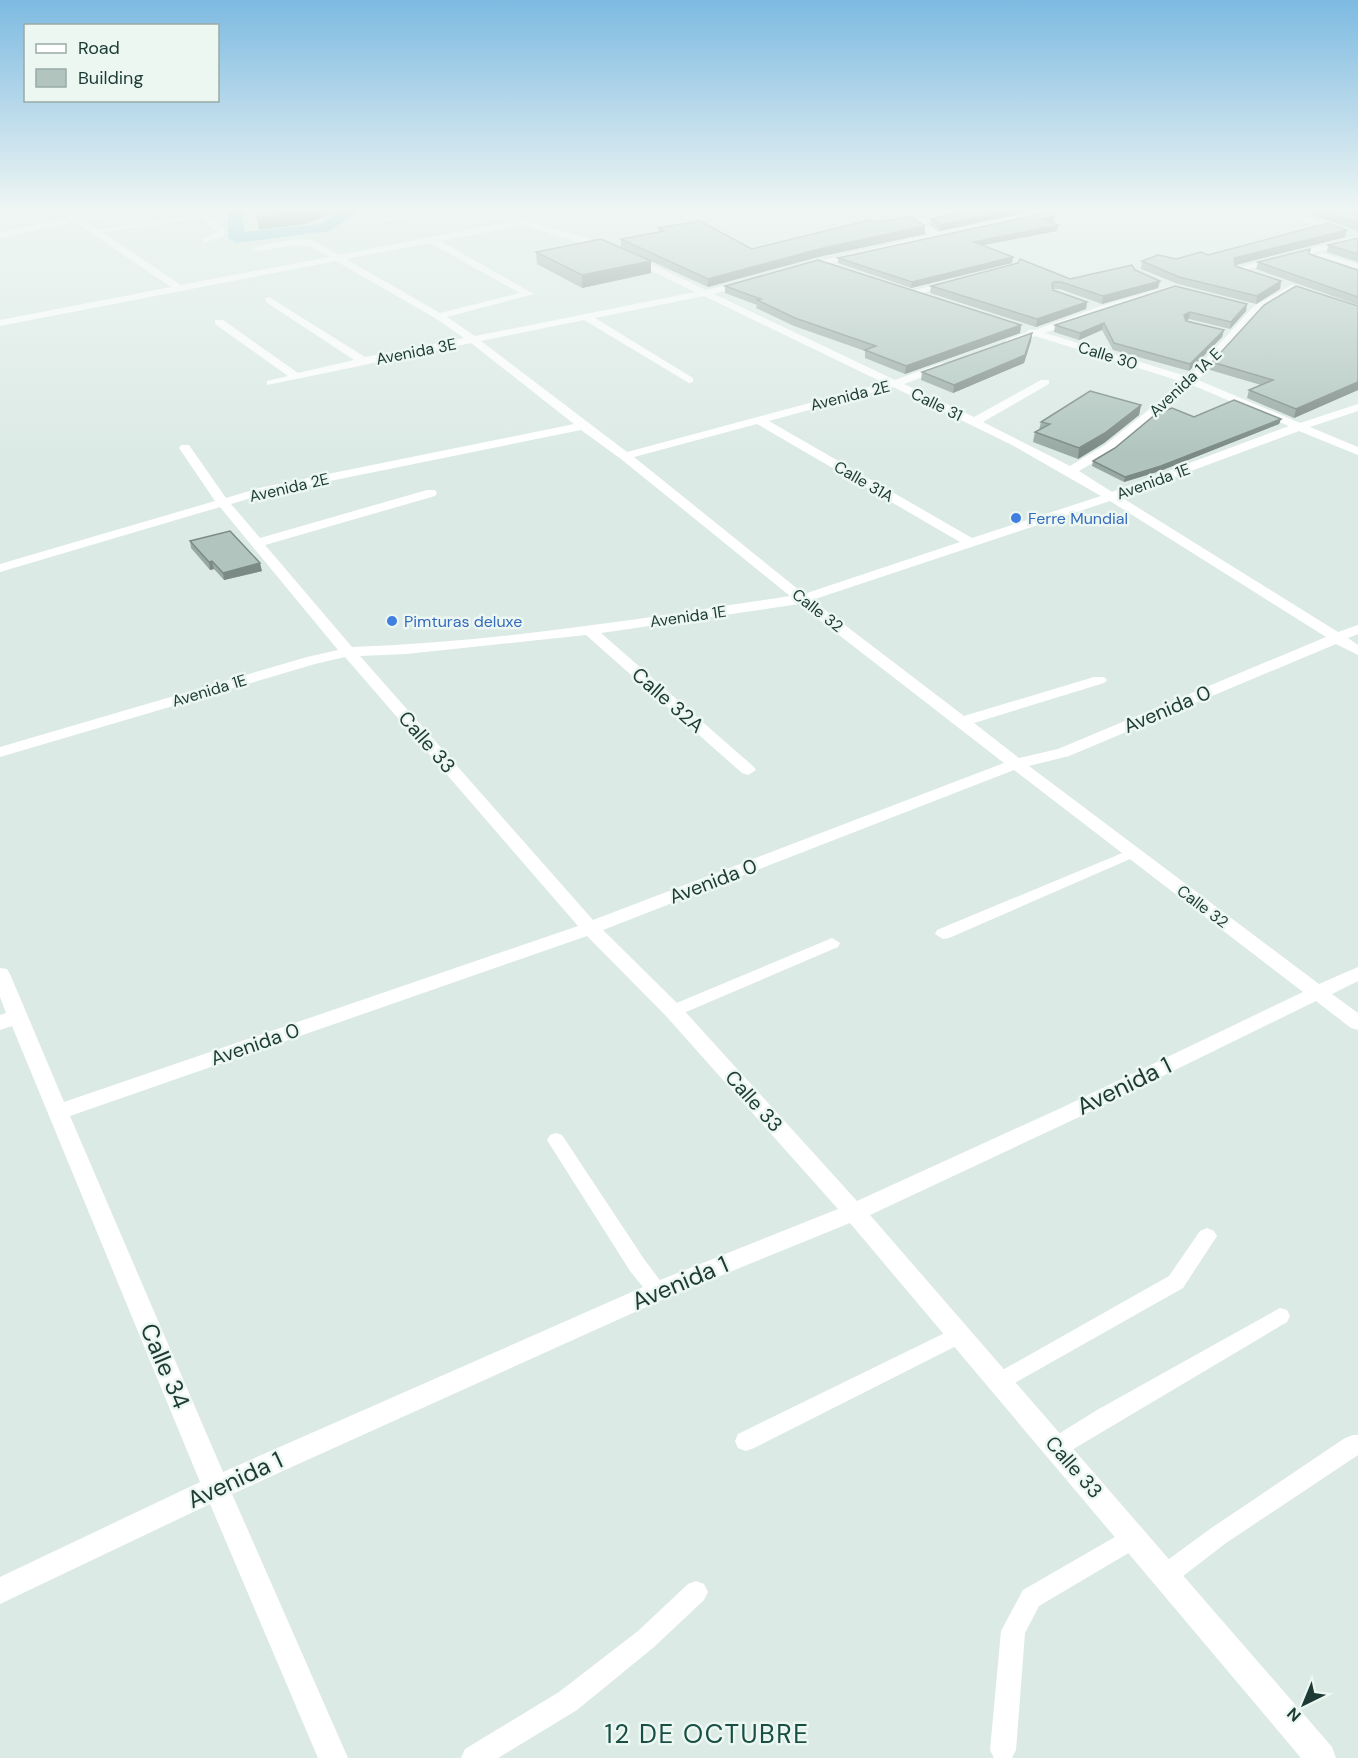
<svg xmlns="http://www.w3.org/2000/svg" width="1358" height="1758" viewBox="0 0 1358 1758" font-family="'DM Sans',sans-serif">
  <rect width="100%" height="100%" fill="#dceae5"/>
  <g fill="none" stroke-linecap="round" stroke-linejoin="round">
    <path fill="#7ec2d6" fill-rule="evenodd" d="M 228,207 L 242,207 L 244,232 L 320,224 L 348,207 L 366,207 L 329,231 L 236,243 L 228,238 Z"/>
    <g fill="#fff" fill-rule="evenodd">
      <path d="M 434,207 L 457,207 L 526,222 L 522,224 L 454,211 L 437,211 L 372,224 L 368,222 Z"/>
      <path d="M 592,207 L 599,207 L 601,212 L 594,214 Z"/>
      <path d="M 202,214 L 225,229 L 224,236 L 203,243 L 203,239 L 218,232 L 201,218 L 94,233 L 90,231 Z"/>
      <path d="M 1132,849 L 1137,850 L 1139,853 L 1137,856 L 949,938 L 943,939 L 935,934 L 937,930 Z"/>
      <path d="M 832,938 L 840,943 L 838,947 L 679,1015 L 667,1015 L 665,1011 L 667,1007 Z"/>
      <path d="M 556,1133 L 562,1135 L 644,1259 L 668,1291 L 665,1297 L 658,1299 L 651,1297 L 630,1271 L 547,1140 L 550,1135 Z"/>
      <path d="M 1207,1228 L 1214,1231 L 1217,1236 L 1183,1288 L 1006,1388 L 999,1391 L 992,1388 L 989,1382 L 992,1376 L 1169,1276 L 1200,1231 Z"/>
      <path d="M 1280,1308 L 1287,1310 L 1290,1316 L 1287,1322 L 1065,1454 L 1057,1457 L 1049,1454 L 1046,1447 L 1049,1440 L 1097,1410 Z"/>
      <path d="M 959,1326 L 966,1329 L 969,1335 L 966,1341 L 754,1448 L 746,1451 L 738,1448 L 735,1441 L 738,1434 Z"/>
      <path d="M 1353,1435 L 1358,1435 L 1358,1455 L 1226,1543 L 1174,1583 L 1166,1586 L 1158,1583 L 1154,1575 L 1158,1567 L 1210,1529 L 1345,1438 Z"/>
      <path d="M 1134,1526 L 1142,1529 L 1145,1537 L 1142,1545 L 1039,1606 L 1025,1633 L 1016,1750 L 1012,1758 L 994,1758 L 990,1750 L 1001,1631 L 1023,1590 Z"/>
      <path d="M 696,1581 L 704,1584 L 708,1592 L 704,1600 L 654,1647 L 577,1710 L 498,1758 L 461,1758 L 465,1749 L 559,1692 L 638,1631 L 688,1584 Z"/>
    </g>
    <g fill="#fff" fill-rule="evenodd">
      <path d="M 55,207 L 65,207 L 78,216 L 130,207 L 152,207 L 84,220 L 181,285 L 329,257 L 310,246 L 297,245 L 256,251 L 254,249 L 259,246 L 297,239 L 312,240 L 339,255 L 513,221 L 487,207 L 499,207 L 525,220 L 618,248 L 706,290 L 751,279 L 751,283 L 714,294 L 895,380 L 941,363 L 949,363 L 949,367 L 904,384 L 974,417 L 1041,380 L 1049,380 L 1049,384 L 983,422 L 1070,466 L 1105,445 L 1183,382 L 1035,336 L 1010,345 L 1005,342 L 1006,340 L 1027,332 L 1028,330 L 1035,330 L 1098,307 L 1174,285 L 1179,288 L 1177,290 L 1106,311 L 1045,333 L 1189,377 L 1253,307 L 1291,285 L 1297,285 L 1297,289 L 1261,311 L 1198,380 L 1300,423 L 1358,404 L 1358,411 L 1310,427 L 1358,447 L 1358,455 L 1299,431 L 1121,497 L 1338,632 L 1358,625 L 1358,634 L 1348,638 L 1358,645 L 1358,655 L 1336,644 L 1069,756 L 1029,766 L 1319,984 L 1358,967 L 1358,981 L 1332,994 L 1358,1013 L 1358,1030 L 1351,1028 L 1316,1001 L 1077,1118 L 870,1215 L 1332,1747 L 1336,1758 L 1301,1758 L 850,1223 L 666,1298 L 232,1494 L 348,1758 L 318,1758 L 210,1504 L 0,1604 L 0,1577 L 200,1482 L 12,1026 L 0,1030 L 0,1015 L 6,1013 L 0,997 L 0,968 L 7,969 L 10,974 L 64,1102 L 578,926 L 345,657 L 315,664 L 0,757 L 0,747 L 307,657 L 338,650 L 220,507 L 0,572 L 0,564 L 215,501 L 179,448 L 181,445 L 189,445 L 226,498 L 259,488 L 574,424 L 471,343 L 267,385 L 267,381 L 288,376 L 215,324 L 215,320 L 223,320 L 298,373 L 354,360 L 266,302 L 266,298 L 269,297 L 365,357 L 464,338 L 435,318 L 336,261 L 0,326 L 0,320 L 171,287 L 75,222 L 0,238 L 0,232 L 69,218 ZM 522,225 L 612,252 L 695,292 L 475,336 L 447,317 L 534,294 L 440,241 ZM 430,243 L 520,293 L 440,313 L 346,259 ZM 704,296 L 884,383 L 627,452 L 481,341 L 584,320 L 689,383 L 693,382 L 693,378 L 595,318 ZM 1192,385 L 1289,426 L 1112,492 L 1079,471 L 1113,451 ZM 893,387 L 1012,445 L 1101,496 L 972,538 L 769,421 ZM 757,424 L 960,542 L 804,594 L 634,457 ZM 581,430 L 621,459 L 790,596 C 645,618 499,642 352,647 L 265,545 L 435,496 L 437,493 L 435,490 L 427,490 L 260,538 L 231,504 L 261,495 ZM 1110,501 L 1326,637 L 1058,749 L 1019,758 L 974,723 L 1104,683 L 1107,680 L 1104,677 L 1094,677 L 964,716 L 812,600 ZM 799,604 L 1004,763 L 593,920 L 360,656 L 406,654 L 586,635 L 742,773 L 748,775 L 756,770 L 754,767 L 601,633 ZM 1014,770 L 1303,992 L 1061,1108 L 857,1201 L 680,1006 L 603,930 ZM 587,936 L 666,1016 L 838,1209 L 650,1284 L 223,1472 L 70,1116 Z"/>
      <path d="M 251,207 L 259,207 L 260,209 L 337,209 L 333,212 L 260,215 L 253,213 Z"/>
      <path d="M 961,207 L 969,207 L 971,212 L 924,224 L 938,232 L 1054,208 L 1058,211 L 801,270 L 796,267 L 929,234 L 915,226 L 916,220 L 962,210 Z"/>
      <path d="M 1266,207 L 1280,207 L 1349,232 L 1342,234 Z"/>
      <path d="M 1358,236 L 1358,242 L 1237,272 L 1232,269 Z"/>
      <path d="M 1322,253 L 1358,264 L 1358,270 L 1322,259 L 1358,271 L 1358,277 L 1308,259 Z"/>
      <path d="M 953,279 L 958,282 L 956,284 L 911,296 L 906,293 Z"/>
    </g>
  </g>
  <g fill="#98a9a3">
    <path d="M 72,207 L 114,207 L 80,213 Z"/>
    <path d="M 929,207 L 960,207 L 936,213 Z"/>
    <path d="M 971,207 L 1027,207 L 1026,212 L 940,231 L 930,225 L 931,219 L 971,209 Z"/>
    <path d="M 1288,207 L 1358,207 L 1358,231 Z"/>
    <path d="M 1054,217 L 1053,222 L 1052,223 L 1058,225 L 1057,231 L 983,245 L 1013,257 L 1012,263 L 911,288 L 838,263 L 838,258 Z"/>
    <path d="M 915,220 L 925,234 L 818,257 L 708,287 L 651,261 L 651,273 L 582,288 L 537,264 L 536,252 L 649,260 L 621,247 L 621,239 L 659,232 L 659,228 L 752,249 L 877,222 Z"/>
    <path d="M 1347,230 L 1345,237 L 1235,265 L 1235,266 L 1281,281 L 1280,289 L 1256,304 L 1178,284 L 1141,269 L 1142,261 L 1176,259 L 1208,255 Z"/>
    <path d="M 1358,238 L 1358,262 L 1327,252 L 1328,245 Z"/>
    <path d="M 1309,254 L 1358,270 L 1358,305 L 1256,269 L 1258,262 Z"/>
    <path d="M 1135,270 L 1158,288 L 1102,304 L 1060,289 L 1053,289 L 1053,290 L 1087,302 L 1086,309 L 1036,327 L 930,293 L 931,286 L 1070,279 Z"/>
    <path d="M 725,286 L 1021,325 L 1020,333 L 905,374 L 865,358 L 865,351 L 794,326 L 756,308 L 757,305 L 725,293 Z"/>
    <path d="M 1247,304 L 1246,311 L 1230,329 L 1189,319 L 1186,320 L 1224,330 L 1222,337 L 1189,371 L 1113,350 L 1102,330 L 1079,340 L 1054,332 L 1055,325 Z"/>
    <path d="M 1358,306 L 1358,390 L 1294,418 L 1247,398 L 1249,390 L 1261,385 L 1210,370 L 1212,362 Z"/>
    <path d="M 1032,333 L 1031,341 L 1024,363 L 953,393 L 921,380 L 922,372 Z"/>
    <path d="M 1141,405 L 1139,415 L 1104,443 L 1078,459 L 1033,442 L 1035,432 L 1039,430 L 1041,422 Z"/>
    <path d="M 1194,417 L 1281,419 L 1279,424 L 1160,471 L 1124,482 L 1092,466 L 1093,461 Z"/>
    <path d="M 190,541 L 262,571 L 224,580 L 214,569 L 210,570 L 191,548 Z"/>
  </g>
  <g fill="#7c8a85">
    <path d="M 79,207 L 114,207 L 80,213 Z"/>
    <path d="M 316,207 L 329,207 L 330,214 L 306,224 L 259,230 L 257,218 Z"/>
    <path d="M 960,207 L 959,208 L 936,213 L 936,208 Z"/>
    <path d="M 1021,207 L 1027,207 L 1026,212 L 940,231 L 941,225 Z"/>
    <path d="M 1054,217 L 1053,222 L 1041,225 L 1042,219 Z"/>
    <path d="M 1058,225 L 1057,231 L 973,247 L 974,242 Z"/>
    <path d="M 925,226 L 925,234 L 818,257 L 708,287 L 708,279 L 819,249 Z"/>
    <path d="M 1347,230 L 1345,237 L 1232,266 L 1234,258 Z"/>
    <path d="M 1013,257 L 1012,263 L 911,288 L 912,282 Z"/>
    <path d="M 651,261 L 651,273 L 582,288 L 582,275 Z"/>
    <path d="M 1160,281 L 1158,288 L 1102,304 L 1103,296 Z"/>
    <path d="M 1281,281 L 1280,289 L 1256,304 L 1257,296 Z"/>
    <path d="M 1087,302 L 1086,309 L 1036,327 L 1037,319 Z"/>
    <path d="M 1247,304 L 1246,311 L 1230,329 L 1231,322 Z"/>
    <path d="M 1190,312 L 1189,319 L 1183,322 L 1184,315 Z"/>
    <path d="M 1104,323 L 1102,330 L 1079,340 L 1080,333 Z"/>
    <path d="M 1021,325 L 1020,333 L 905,374 L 906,366 Z"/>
    <path d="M 1224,330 L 1222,337 L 1189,371 L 1190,364 Z"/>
    <path d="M 1032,333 L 1031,341 L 1024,363 L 953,393 L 954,385 Z"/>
    <path d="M 1358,382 L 1358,390 L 1294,418 L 1296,409 Z"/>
    <path d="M 1141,405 L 1139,415 L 1104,443 L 1078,459 L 1079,448 Z"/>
    <path d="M 1281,419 L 1279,424 L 1160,471 L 1124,482 L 1125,477 Z"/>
    <path d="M 212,561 L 214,569 L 210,570 L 209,562 Z"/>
    <path d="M 260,563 L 262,571 L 224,580 L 223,573 Z"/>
  </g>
  <g fill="#b1c5be" stroke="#7c8a85" stroke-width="1.5">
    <path d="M 255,207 L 316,207 L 304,212 L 257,218 Z"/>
    <path d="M 972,207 L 1021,207 L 941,225 L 931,219 L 972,208 Z"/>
    <path d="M 1311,207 L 1358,207 L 1358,223 Z"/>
    <path d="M 1044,213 L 1054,217 L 1042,219 L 1058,225 L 974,242 L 1013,257 L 912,282 L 838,258 Z"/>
    <path d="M 914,216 L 915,220 L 925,226 L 819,249 L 708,279 L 621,239 L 664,231 L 659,228 L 700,221 L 752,249 L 870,220 L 877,222 Z"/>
    <path d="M 1328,223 L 1347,230 L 1234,258 L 1235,266 L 1281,281 L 1257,296 L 1179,277 L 1142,261 L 1158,255 L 1176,259 L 1201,252 L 1208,255 Z"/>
    <path d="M 1358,238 L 1358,254 L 1328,245 Z"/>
    <path d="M 601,239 L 651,261 L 582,275 L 536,252 Z"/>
    <path d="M 1310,249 L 1309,254 L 1358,270 L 1358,297 L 1258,262 Z"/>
    <path d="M 1020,259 L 1070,279 L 1132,265 L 1135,270 L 1160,281 L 1103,296 L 1061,282 L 1054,282 L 1052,284 L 1053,290 L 1087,302 L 1037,319 L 931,286 L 1018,263 Z"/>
    <path d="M 818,260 L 1021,325 L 906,366 L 865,350 L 876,346 L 795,318 L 757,300 L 761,299 L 725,286 Z"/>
    <path d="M 1175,286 L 1247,304 L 1231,322 L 1190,312 L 1184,315 L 1186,321 L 1224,330 L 1190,364 L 1114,343 L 1104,323 L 1080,333 L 1055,325 Z"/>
    <path d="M 1296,286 L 1358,306 L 1358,382 L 1296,409 L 1249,390 L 1273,380 L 1212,362 L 1264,305 Z"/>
    <path d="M 1032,333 L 1025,355 L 954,385 L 922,372 Z"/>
    <path d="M 1090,391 L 1141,405 L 1105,433 L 1079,448 L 1035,432 L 1050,424 L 1041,422 Z"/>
    <path d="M 1234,400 L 1281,419 L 1161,466 L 1125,477 L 1093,461 L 1115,448 L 1156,414 L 1172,408 L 1194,417 Z"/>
    <path d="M 230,531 L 260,563 L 223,573 L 212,561 L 209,562 L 190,541 Z"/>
  </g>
  <linearGradient id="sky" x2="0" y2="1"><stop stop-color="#7dbae1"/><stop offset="0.46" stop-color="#eff6f3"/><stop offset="1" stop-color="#eff6f3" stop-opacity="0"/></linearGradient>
  <rect width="1358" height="454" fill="url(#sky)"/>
  <g fill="#3f7fe0" stroke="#ecf7f2" stroke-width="2">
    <circle cx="1016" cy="518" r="6"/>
    <circle cx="392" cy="621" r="6"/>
  </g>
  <g text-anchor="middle" stroke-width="5" stroke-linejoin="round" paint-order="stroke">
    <g font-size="16" fill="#1d3a34" stroke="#ecf7f2">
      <text transform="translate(416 351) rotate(-11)" y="6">Avenida 3E</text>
      <text transform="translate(1108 355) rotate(17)" y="6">Calle 30</text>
      <text transform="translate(1185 382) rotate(-43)" y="6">Avenida 1A E</text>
      <text transform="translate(850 395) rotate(-14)" y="6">Avenida 2E</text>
      <text transform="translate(937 404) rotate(26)" y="6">Calle 31</text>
      <text transform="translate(864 481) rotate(30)" y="6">Calle 31A</text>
      <text transform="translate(1153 481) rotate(-20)" y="6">Avenida 1E</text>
      <text transform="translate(289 487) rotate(-13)" y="6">Avenida 2E</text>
      <text transform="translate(818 610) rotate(38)" y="6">Calle 32</text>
      <text transform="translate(688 616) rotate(-8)" y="6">Avenida 1E</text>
      <text transform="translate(209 690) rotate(-17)" y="6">Avenida 1E</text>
      <text transform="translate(1203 906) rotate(37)" y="6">Calle 32</text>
    </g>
    <g font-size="16" fill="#366cbe" stroke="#ecf7f2" text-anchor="start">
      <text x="1028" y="524">Ferre Mundial</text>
      <text x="404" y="627">Pimturas deluxe</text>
    </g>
    <g font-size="20" fill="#1d3a34" stroke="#ecf7f2">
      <text transform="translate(668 700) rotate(41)" y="7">Calle 32A</text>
      <text transform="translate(1167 709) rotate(-23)" y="7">Avenida 0</text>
      <text transform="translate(427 742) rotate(49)" y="7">Calle 33</text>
      <text transform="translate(713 881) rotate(-21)" y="7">Avenida 0</text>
      <text transform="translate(255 1044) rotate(-19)" y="7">Avenida 0</text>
      <text transform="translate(754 1101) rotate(48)" y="7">Calle 33</text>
      <text transform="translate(1074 1467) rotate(49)" y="7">Calle 33</text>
    </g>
    <g font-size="24" fill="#1d3a34" stroke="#ecf7f2">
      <text transform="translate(1124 1086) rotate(-26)" y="8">Avenida 1</text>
      <text transform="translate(680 1283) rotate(-23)" y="8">Avenida 1</text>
      <text transform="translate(165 1366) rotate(67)" y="8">Calle 34</text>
      <text transform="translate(235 1480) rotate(-25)" y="8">Avenida 1</text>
    </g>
    <g font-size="26" letter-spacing="1.5" fill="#184e44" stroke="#ecf7f2">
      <text x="707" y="1743">12 DE OCTUBRE</text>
    </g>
  </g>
  <rect x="24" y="24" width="195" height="78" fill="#ecf7f2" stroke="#99aba6" stroke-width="1.5"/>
  <rect x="36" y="44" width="30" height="9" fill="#ffffff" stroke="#99aba6" stroke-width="1.5"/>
  <text x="78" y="54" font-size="18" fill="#1d3a34">Road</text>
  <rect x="36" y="69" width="30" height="18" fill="#b1c5be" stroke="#99aba6" stroke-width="1.5"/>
  <text x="78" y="84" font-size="18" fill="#1d3a34">Building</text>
  <g transform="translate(1304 1704) rotate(223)" stroke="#ecf7f2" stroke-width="4.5" paint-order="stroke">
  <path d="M0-4.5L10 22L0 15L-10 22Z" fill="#1d3a34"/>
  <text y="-9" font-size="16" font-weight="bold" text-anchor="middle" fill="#1d3a34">N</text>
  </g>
</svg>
